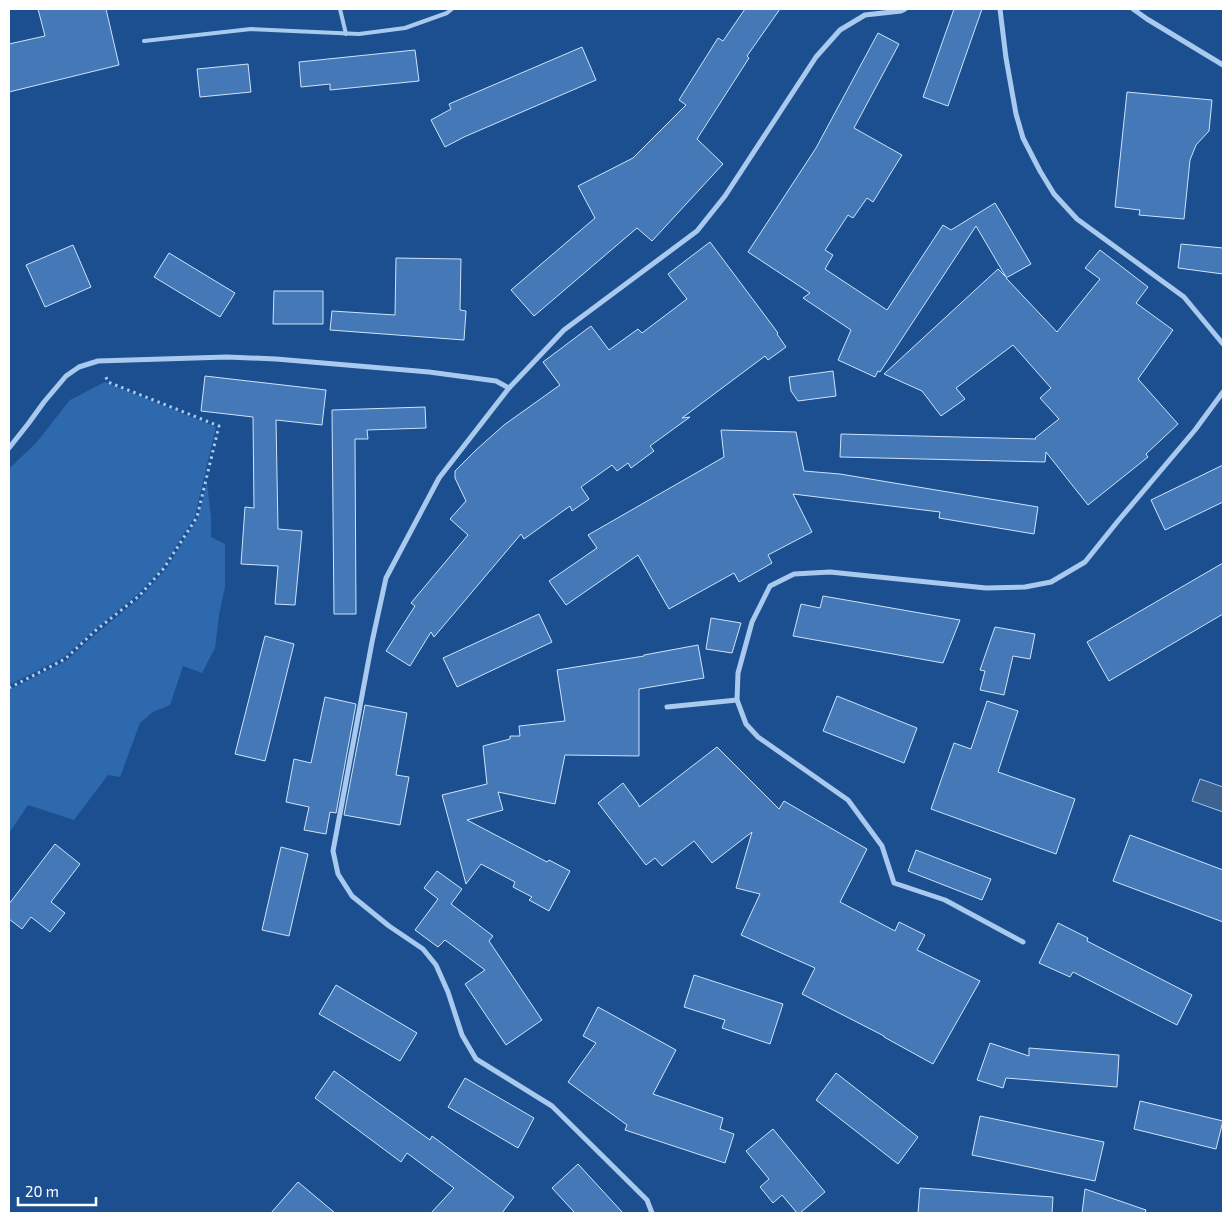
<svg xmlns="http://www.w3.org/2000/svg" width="1232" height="1222" viewBox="0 0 1232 1222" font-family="'Exo 2',sans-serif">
  <rect width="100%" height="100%" fill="#1b4f8f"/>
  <g fill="#2e69ad">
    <path d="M 105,382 L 216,427 L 195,516 L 163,567 L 137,595 L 94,630 L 64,657 L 9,685 L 9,468 L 12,466 L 36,443 L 70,400 Z"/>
    <path d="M 207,483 L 211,517 L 211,537 L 225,544 L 225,587 L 219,615 L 215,648 L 202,673 L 183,666 L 170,705 L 153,712 L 140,723 L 120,777 L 108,775 L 74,820 L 28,805 L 9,833 L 9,690 L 66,661 L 97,633 L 140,598 L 166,569 L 198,518 Z"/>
  </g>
  <path fill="#3c6290" stroke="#9cc4f0" d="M 1200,779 L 1223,787 L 1223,812 L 1192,801 Z"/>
  <g fill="#4478b7" stroke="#cfe3fa">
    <path d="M 38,9 L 106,9 L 119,65 L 9,92 L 9,44 L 45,36 Z"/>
    <path d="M 745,9 L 780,9 L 747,56 L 749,58 L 697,139 L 723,164 L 652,241 L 637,228 L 534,316 L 511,290 L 595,218 L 578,186 L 633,158 L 686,105 L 679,100 L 718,38 L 723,41 Z"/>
    <path d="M 954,9 L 982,9 L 948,106 L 923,97 Z"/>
    <path d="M 878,33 L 899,44 L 854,128 L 902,155 L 873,202 L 867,198 L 853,218 L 848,215 L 825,250 L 833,255 L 825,269 L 887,310 L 943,225 L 951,230 L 995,203 L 1031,264 L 1006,278 L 1057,332 L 1100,279 L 1085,268 L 1100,250 L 1148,287 L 1136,303 L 1173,330 L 1138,379 L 1178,424 L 1146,454 L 1148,457 L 1088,505 L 1046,452 L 1045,462 L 840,457 L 841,434 L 1036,439 L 1035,438 L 1059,419 L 1040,398 L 1051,388 L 1013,345 L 956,388 L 965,399 L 941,416 L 922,391 L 884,374 L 998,269 L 1006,277 L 976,226 L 880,372 L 878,371 L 875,377 L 838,360 L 851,330 L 803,298 L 810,293 L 748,252 L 816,148 Z"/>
    <path d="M 582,47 L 596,80 L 464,137 L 445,147 L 431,120 L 451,109 L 449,104 Z"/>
    <path d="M 415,50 L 419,81 L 330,90 L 330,84 L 301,87 L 299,62 Z"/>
    <path d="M 248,64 L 251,92 L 200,97 L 197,69 Z"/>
    <path d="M 1127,92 L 1212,100 L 1209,131 L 1196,145 L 1190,160 L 1184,219 L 1139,215 L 1140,210 L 1115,207 Z"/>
    <path d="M 710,242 L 778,333 L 777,334 L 786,347 L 768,360 L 765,356 L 682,418 L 690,417 L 650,446 L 654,451 L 631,468 L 628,463 L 617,471 L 612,465 L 581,487 L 589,499 L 572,511 L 570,506 L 524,539 L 521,534 L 434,637 L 431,632 L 410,666 L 386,651 L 415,606 L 411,603 L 468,535 L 450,519 L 466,501 L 455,478 L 455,471 L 476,450 L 504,425 L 560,385 L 543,362 L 591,326 L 609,350 L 638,329 L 642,333 L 687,299 L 668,274 Z"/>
    <path d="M 1181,244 L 1223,248 L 1223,274 L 1178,268 Z"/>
    <path d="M 73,245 L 91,287 L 45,307 L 26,265 Z"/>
    <path d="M 169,253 L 235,293 L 220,317 L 154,277 Z"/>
    <path d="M 396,258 L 461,259 L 460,310 L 466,311 L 464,340 L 330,330 L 332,311 L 395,315 Z"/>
    <path d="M 274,291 L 323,291 L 323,324 L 273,324 Z"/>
    <path d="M 833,371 L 836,396 L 798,401 L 791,391 L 789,377 Z"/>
    <path d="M 205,376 L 326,390 L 322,425 L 276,420 L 278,529 L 302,531 L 295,605 L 275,604 L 278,566 L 241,564 L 245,507 L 254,508 L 253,417 L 201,411 Z"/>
    <path d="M 425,407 L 426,428 L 367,430 L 368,439 L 355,439 L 356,614 L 334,614 L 332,410 Z"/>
    <path d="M 721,430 L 796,432 L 804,471 L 840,474 L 1038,507 L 1034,534 L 939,518 L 940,512 L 793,494 L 812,532 L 768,555 L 772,563 L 739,582 L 734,573 L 669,609 L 638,555 L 566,605 L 549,581 L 597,548 L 588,535 L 724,457 Z"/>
    <path d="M 1223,465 L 1223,502 L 1165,530 L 1151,500 Z"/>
    <path d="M 1223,563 L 1223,614 L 1109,681 L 1087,642 Z"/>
    <path d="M 823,596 L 960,620 L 943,663 L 793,636 L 801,604 L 820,608 Z"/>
    <path d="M 539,614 L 552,642 L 457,687 L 443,658 Z"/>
    <path d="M 711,618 L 741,623 L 732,653 L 706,649 Z"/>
    <path d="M 995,627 L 1035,634 L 1030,659 L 1013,656 L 1004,695 L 980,690 L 985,671 L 980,670 Z"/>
    <path d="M 265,636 L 294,644 L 265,761 L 235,754 Z"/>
    <path d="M 698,645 L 704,678 L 639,689 L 639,756 L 565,755 L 555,804 L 498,792 L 503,810 L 467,820 L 547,862 L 549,860 L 570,871 L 549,911 L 529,900 L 532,897 L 513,887 L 515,882 L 481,864 L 466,884 L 442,795 L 487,784 L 483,746 L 510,739 L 510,736 L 520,736 L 519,726 L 565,721 L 557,670 L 644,656 L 644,655 Z"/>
    <path d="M 837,696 L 917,728 L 904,763 L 823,731 Z"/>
    <path d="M 325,697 L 356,704 L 336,813 L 330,812 L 326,834 L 304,830 L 309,807 L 286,802 L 294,759 L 311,763 Z"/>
    <path d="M 987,701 L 1018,711 L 998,772 L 1075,799 L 1056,854 L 931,809 L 954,743 L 971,749 Z"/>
    <path d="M 365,705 L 407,713 L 396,775 L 409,777 L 400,825 L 344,815 Z"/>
    <path d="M 717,747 L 779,809 L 784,801 L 867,849 L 840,902 L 895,931 L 899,922 L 925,935 L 917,950 L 980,981 L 933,1064 L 884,1037 L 884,1036 L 802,994 L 815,968 L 741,935 L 760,894 L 736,888 L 752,832 L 712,863 L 694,841 L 662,866 L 655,858 L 646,865 L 598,803 L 623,783 L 639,805 L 639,807 Z"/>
    <path d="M 1130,835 L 1223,870 L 1223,922 L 1113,881 Z"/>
    <path d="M 55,844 L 80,864 L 51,902 L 65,913 L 50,932 L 31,917 L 22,929 L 9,919 L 9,904 Z"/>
    <path d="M 281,847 L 308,854 L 289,936 L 262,930 Z"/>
    <path d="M 916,850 L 991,879 L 982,900 L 908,871 Z"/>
    <path d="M 437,871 L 462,889 L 451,904 L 493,936 L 489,941 L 542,1020 L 506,1045 L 465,984 L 485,970 L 445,940 L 438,947 L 415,930 L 438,899 L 424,888 Z"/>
    <path d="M 1058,923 L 1088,938 L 1087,941 L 1192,995 L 1177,1025 L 1073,972 L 1070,977 L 1039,963 Z"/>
    <path d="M 694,975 L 783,1004 L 770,1044 L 722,1028 L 725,1020 L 684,1007 Z"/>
    <path d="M 336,985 L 417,1033 L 400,1061 L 319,1014 Z"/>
    <path d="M 598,1007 L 676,1050 L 653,1094 L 723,1118 L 720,1129 L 734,1134 L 725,1163 L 625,1130 L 627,1125 L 568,1082 L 596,1043 L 583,1036 Z"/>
    <path d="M 990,1043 L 1029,1056 L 1029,1048 L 1119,1055 L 1117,1087 L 1006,1078 L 1003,1088 L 977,1080 Z"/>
    <path d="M 334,1071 L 430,1140 L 432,1136 L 514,1197 L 502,1213 L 431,1213 L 454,1188 L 407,1153 L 401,1162 L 315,1098 Z"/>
    <path d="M 836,1073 L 918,1137 L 898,1164 L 816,1100 Z"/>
    <path d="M 465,1078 L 534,1118 L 518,1148 L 448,1107 Z"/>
    <path d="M 1140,1101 L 1223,1121 L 1216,1149 L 1134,1129 Z"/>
    <path d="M 980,1116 L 1104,1142 L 1095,1181 L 972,1155 Z"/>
    <path d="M 773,1129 L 825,1192 L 800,1213 L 797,1213 L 782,1195 L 773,1203 L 760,1187 L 769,1179 L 746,1151 Z"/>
    <path d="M 578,1164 L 623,1213 L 575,1213 L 552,1188 Z"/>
    <path d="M 298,1182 L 335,1213 L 271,1213 Z"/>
    <path d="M 920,1188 L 1053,1197 L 1052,1213 L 918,1213 Z"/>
    <path d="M 1085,1189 L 1146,1210 L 1145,1213 L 1082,1213 Z"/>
  </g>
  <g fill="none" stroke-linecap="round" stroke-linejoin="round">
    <path stroke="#a9c9ee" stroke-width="3" stroke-dasharray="2.5 4" stroke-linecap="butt" d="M 9,688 L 65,659 L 95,631 L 139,596 L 164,568 L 197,517 L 219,426 L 108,382 L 105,375"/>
    <g stroke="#a9c9ee" stroke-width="4">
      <path d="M 340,9 L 346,34"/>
      <path d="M 144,41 L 251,29 L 359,34 L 405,28 L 447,13 L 452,9"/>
    </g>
    <g stroke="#a9c9ee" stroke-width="5">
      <path d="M 1000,9 L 1006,58 L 1016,114 L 1023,138 L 1040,171 L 1054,194 L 1077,219 L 1184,297 L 1223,344"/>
      <path d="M 1133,9 L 1147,19 L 1223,65"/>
      <path d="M 9,448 L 28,424 L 44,402 L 66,376 L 79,367 L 98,361 L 227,357 L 276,359 L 429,372 L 496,381 L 509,388"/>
      <path d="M 667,707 L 737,700"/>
      <path d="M 1023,942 L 945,900 L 894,883 L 882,846 L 848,800 L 758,737 L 746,724 L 737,700 L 738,673 L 752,622 L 770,586 L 794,574 L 830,572 L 986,588 L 1025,587 L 1051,582 L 1085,562 L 1118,521 L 1195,430 L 1223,392"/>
      <path d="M 652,1213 L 647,1200 L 552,1106 L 476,1059 L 462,1035 L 448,992 L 436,965 L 423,949 L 389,926 L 352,896 L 338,874 L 333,851 L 372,642 L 386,578 L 439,478 L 509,388 L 564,330 L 697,231 L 725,196 L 816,57 L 840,30 L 865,15 L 901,11 L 905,9"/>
    </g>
  </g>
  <rect width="1232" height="1222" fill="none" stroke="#ffffff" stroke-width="20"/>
  <path d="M18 1197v8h78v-8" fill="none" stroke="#ffffff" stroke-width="2.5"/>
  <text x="25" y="1197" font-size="15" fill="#ffffff" stroke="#1b4f8f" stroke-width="4" paint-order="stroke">20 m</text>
</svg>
